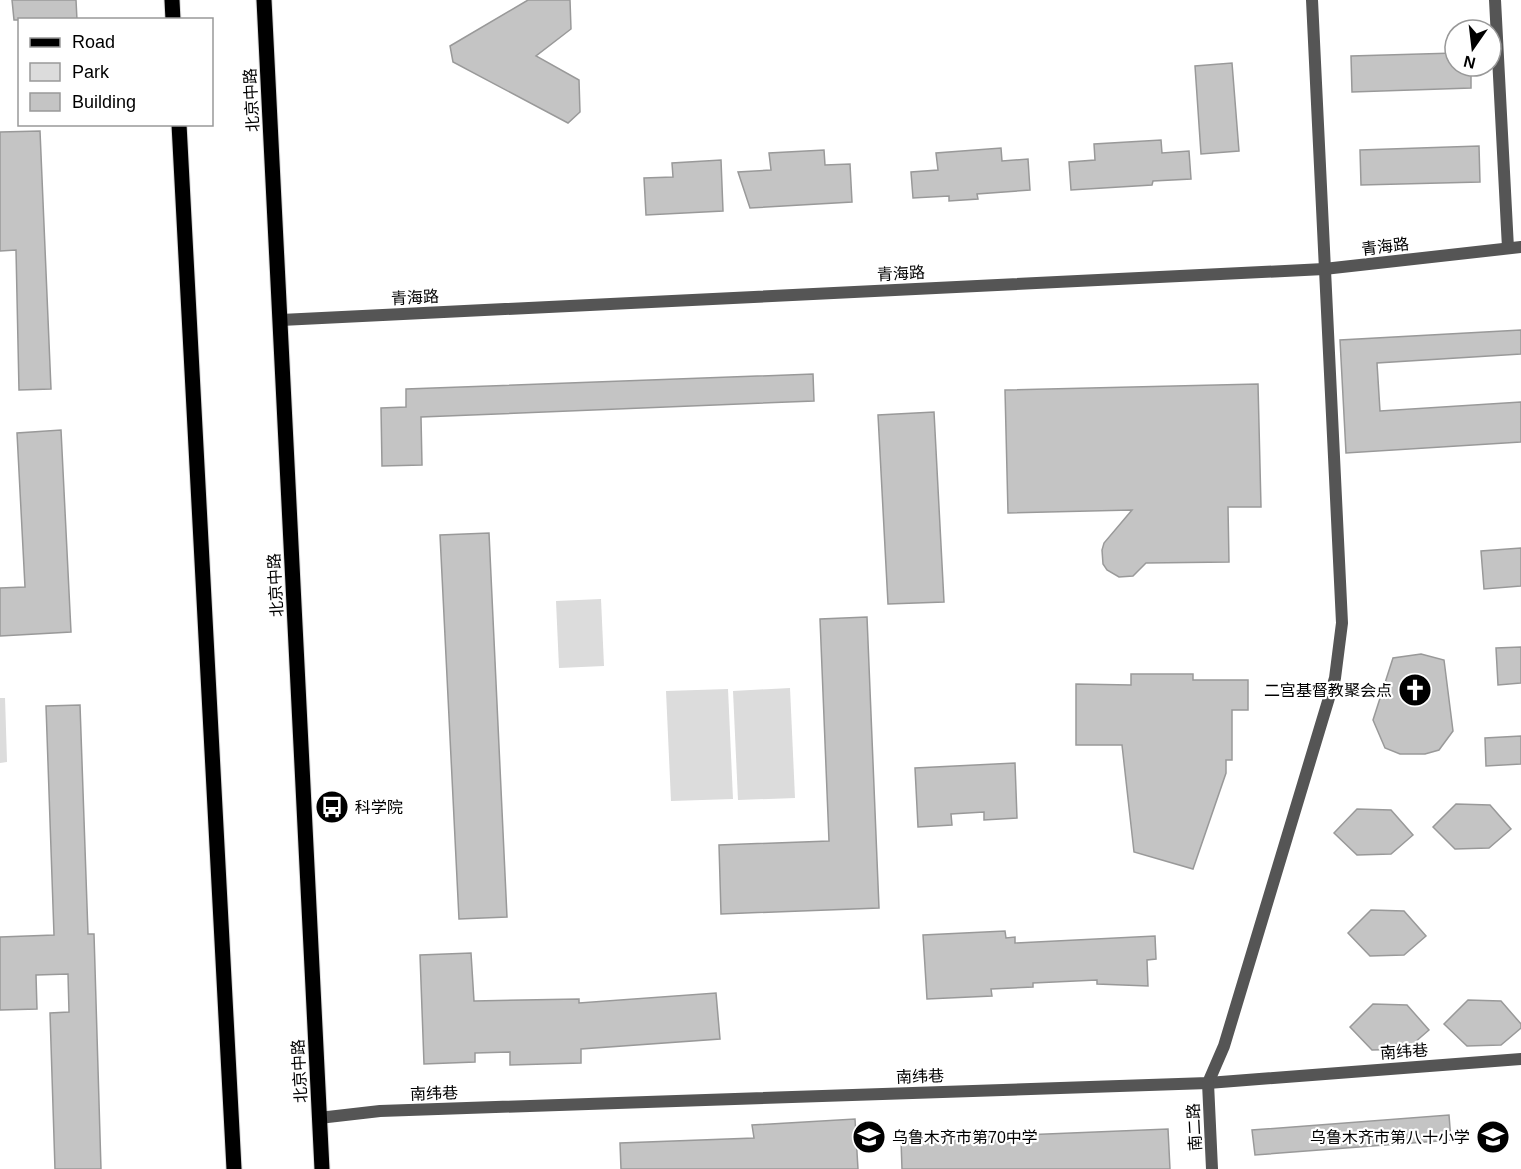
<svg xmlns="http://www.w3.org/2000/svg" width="1521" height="1169" viewBox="0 0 1521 1169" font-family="Arial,'Noto Sans SC',sans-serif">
  <rect width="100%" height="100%" fill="#fff"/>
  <g fill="#dcdcdc">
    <path d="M 601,599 L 604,666 L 559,668 L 556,601 Z"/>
    <path d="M 790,688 L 795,798 L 738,800 L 733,691 Z"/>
    <path d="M 728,689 L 733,799 L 671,801 L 666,691 Z"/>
    <path d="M 5,698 L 7,762 L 0,763 L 0,698 Z"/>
  </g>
  <g fill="#c4c4c4" stroke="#999" stroke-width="1.5">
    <path d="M 12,0 L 76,0 L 77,20 L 14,20 Z"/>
    <path d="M 528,0 L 570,0 L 571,29 L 536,56 L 579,80 L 580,112 L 568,123 L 453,62 L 450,46 Z"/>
    <path d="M 1455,53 L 1455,66 L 1471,66 L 1471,88 L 1352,92 L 1351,56 Z"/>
    <path d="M 1232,63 L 1239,151 L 1201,154 L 1195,66 Z"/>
    <path d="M 40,131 L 51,389 L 19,390 L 16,250 L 0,251 L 0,132 Z"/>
    <path d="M 1161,140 L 1162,153 L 1189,151 L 1191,179 L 1153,181 L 1152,185 L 1071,190 L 1069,162 L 1095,160 L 1094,144 Z"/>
    <path d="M 1479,146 L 1480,182 L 1361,185 L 1360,150 Z"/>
    <path d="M 1001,148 L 1002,161 L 1028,159 L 1030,190 L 977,194 L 978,199 L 949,201 L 949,196 L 913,198 L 911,172 L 938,170 L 936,153 Z"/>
    <path d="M 824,150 L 825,165 L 850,164 L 852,202 L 750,208 L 738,172 L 771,170 L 769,153 Z"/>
    <path d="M 721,160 L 723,211 L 646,215 L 644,178 L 673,177 L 672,163 Z"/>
    <path d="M 1521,330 L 1521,354 L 1377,363 L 1380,411 L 1521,402 L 1521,442 L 1346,453 L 1340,340 Z"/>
    <path d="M 813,374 L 814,401 L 421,417 L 422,465 L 382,466 L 381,408 L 406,407 L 406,389 Z"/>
    <path d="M 1258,384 L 1261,507 L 1228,507 L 1229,562 L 1146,563 L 1133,576 L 1119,577 L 1107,570 L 1103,564 L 1102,550 L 1104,543 L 1132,510 L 1008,513 L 1005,390 Z"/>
    <path d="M 934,412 L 944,602 L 888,604 L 878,415 Z"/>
    <path d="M 61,430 L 71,632 L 0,636 L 0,588 L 25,587 L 17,433 Z"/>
    <path d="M 489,533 L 507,917 L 459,919 L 440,535 Z"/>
    <path d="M 1521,548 L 1521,586 L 1484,589 L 1481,551 Z"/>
    <path d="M 867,617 L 879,908 L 721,914 L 719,845 L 829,841 L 820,619 Z"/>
    <path d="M 1521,647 L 1521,683 L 1498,685 L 1496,648 Z"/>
    <path d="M 1421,654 L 1444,660 L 1453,731 L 1439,750 L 1425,754 L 1400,754 L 1385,748 L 1373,720 L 1393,658 Z"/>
    <path d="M 1131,674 L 1193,674 L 1193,680 L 1248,680 L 1248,710 L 1232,710 L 1232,760 L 1226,760 L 1226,773 L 1193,869 L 1134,852 L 1122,745 L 1076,745 L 1076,684 L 1131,685 Z"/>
    <path d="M 80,705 L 88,934 L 94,934 L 101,1169 L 55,1169 L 50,1013 L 69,1012 L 68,974 L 36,975 L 37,1009 L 0,1010 L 0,937 L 54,935 L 46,706 Z"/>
    <path d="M 1521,736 L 1521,764 L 1486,766 L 1485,738 Z"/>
    <path d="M 1015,763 L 1017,818 L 984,820 L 984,812 L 951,814 L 952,825 L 918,827 L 915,768 Z"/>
    <path d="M 1456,804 L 1490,805 L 1511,829 L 1489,848 L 1455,849 L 1433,827 Z"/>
    <path d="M 1357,809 L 1391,810 L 1413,835 L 1391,854 L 1357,855 L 1334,833 Z"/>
    <path d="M 1371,910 L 1404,911 L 1426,936 L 1404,955 L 1370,956 L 1348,933 Z"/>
    <path d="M 1005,931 L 1006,938 L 1015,937 L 1015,943 L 1155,936 L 1156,959 L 1147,960 L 1148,986 L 1097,984 L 1097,980 L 1033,983 L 1033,987 L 991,989 L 992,996 L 927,999 L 923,935 Z"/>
    <path d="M 471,953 L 474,1001 L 579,999 L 579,1003 L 716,993 L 720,1039 L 581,1049 L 581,1063 L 510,1065 L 510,1052 L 475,1053 L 475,1062 L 424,1064 L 420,955 Z"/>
    <path d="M 1468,1000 L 1501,1001 L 1521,1024 L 1521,1028 L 1501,1045 L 1467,1046 L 1444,1024 Z"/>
    <path d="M 1373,1004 L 1407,1005 L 1429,1030 L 1407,1049 L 1372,1050 L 1350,1027 Z"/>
    <path d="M 1449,1115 L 1451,1140 L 1255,1155 L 1252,1130 Z"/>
    <path d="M 855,1119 L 858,1169 L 621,1169 L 620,1143 L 754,1138 L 752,1125 Z"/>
    <path d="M 1168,1129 L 1170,1169 L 902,1169 L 901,1140 Z"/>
  </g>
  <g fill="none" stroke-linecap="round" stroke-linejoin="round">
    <defs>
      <g id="primary">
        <path d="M 172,0 L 173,20"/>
        <path d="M 264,0 L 322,1169"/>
        <path d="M 179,124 L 234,1169"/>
      </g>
    </defs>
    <use href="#primary" stroke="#dbdbdb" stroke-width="17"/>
    <g stroke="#555" stroke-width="12">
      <path d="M 1495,0 L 1508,248"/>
      <path d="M 281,320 L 1324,269 L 1521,247"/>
      <path d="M 1208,1083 L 1224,1046 L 1335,678 L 1342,623 L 1312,0"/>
      <path d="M 319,1118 L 380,1111 L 1208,1083 L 1521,1059"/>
    </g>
    <path stroke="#555" stroke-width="12" d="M 1208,1083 L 1212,1169"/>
    <use href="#primary" stroke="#000" stroke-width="15"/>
  </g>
  <defs>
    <symbol id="church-disc" viewBox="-11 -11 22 22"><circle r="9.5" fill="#000" stroke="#fff"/><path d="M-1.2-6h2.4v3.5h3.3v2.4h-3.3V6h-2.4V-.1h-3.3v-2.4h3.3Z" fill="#fff"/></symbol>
    <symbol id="bus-disc" viewBox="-11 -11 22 22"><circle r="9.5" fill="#000" stroke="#fff"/><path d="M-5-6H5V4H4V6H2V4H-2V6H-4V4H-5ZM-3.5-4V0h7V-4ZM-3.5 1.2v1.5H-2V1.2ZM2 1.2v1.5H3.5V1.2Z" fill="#fff"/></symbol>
    <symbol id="school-disc" viewBox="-11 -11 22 22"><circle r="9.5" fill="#000" stroke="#fff"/><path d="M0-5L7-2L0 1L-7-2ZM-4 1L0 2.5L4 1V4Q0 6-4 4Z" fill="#fff"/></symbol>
  </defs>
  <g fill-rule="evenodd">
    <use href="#church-disc" x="1396" y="671" width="38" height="38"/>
    <use href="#bus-disc" x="313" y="788" width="38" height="38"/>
    <use href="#school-disc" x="850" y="1118" width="38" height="38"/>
    <use href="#school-disc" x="1474" y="1118" width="38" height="38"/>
  </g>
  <g text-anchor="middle" stroke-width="4.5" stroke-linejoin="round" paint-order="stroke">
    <g font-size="16" fill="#000" stroke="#fff">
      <text transform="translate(251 100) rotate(-93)" y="6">北京中路</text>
      <text transform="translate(1385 246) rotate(-7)" y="6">青海路</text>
      <text transform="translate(901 273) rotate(-3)" y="6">青海路</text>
      <text transform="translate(415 297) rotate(-3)" y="6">青海路</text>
      <text transform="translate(275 585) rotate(-93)" y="6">北京中路</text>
      <text transform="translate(1404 1051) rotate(-4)" y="6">南纬巷</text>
      <text transform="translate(299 1071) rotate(-93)" y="6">北京中路</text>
      <text transform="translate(920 1076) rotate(-2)" y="6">南纬巷</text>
      <text transform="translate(434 1093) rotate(-2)" y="6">南纬巷</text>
      <text transform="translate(1194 1127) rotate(-93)" y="6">南二路</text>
    </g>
    <g font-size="16" fill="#000" stroke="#fff" text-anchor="end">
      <text x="1392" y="696">二宫基督教聚会点</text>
      <text x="355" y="813" text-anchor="start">科学院</text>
      <text x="892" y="1143" text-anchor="start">乌鲁木齐市第70中学</text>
      <text x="1470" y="1143">乌鲁木齐市第八十小学</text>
    </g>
  </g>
  <rect x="18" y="18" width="195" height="108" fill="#ffffff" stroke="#999999" stroke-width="1.5"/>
  <rect x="30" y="38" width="30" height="9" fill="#000000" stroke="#999999" stroke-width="1.5"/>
  <text x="72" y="48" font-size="18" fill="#000000">Road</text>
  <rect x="30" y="63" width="30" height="18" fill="#dcdcdc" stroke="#999999" stroke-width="1.5"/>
  <text x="72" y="78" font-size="18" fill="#000000">Park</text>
  <rect x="30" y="93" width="30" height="18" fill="#c4c4c4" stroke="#999999" stroke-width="1.5"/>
  <text x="72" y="108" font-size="18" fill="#000000">Building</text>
  <g transform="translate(1473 48) rotate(194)"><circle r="28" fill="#ffffff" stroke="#999999" stroke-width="1.5"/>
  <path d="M0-4.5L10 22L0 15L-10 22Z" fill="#000000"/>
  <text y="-9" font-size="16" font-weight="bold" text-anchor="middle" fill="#000000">N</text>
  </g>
</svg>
